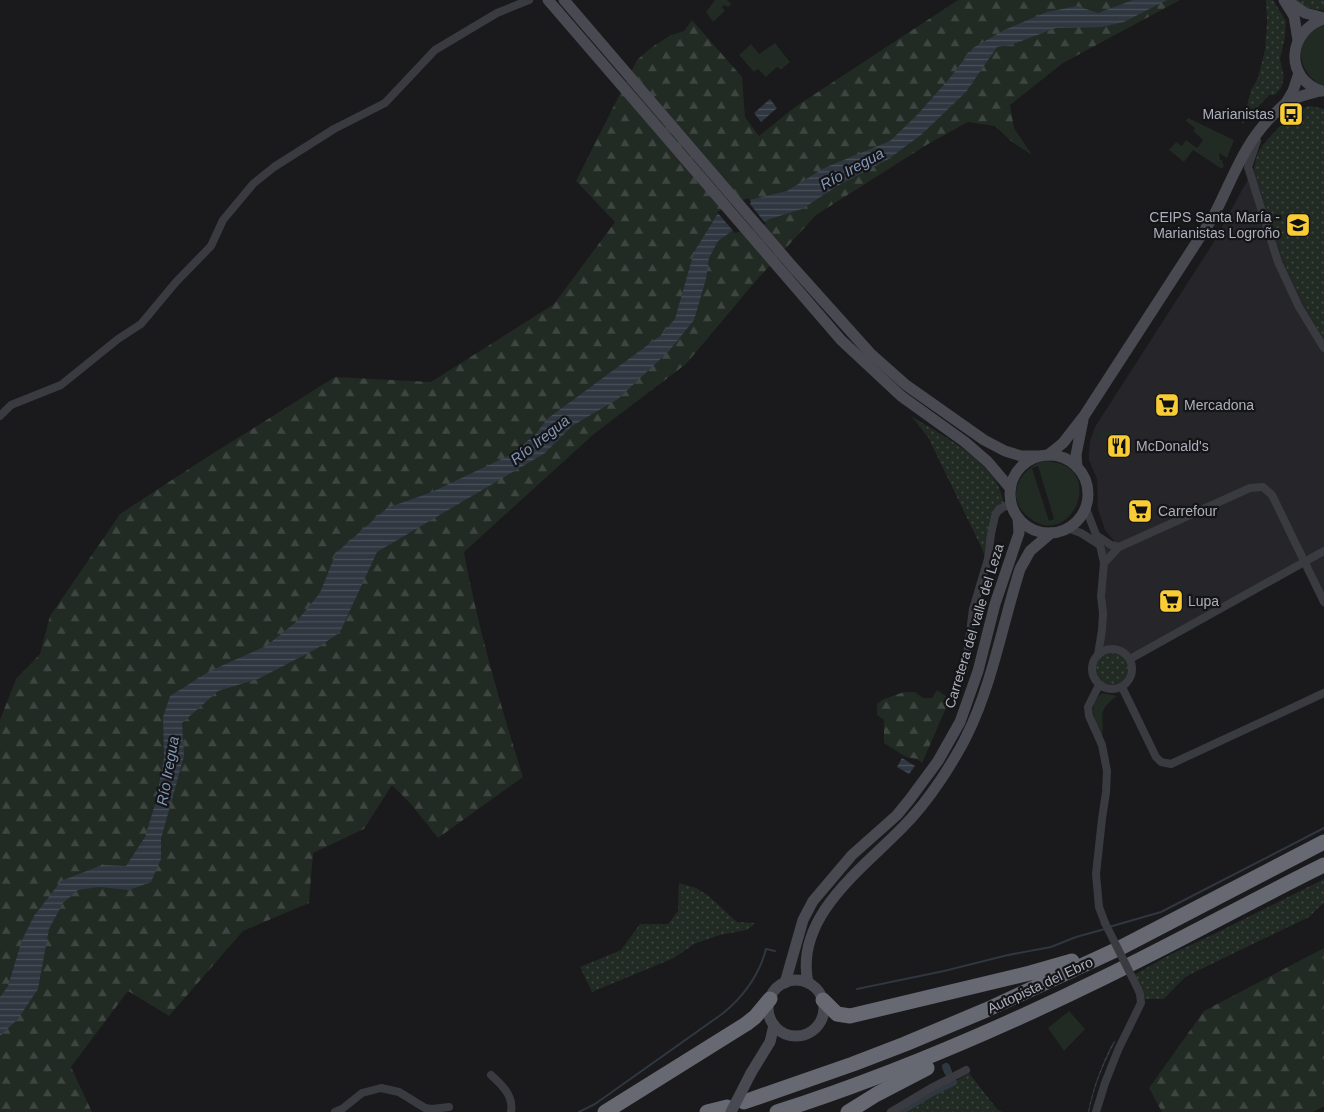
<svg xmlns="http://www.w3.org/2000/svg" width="1324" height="1112" viewBox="0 0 1324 1112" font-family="Helvetica,sans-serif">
  <defs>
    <pattern id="grass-dots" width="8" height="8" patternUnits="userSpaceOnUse" patternTransform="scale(1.25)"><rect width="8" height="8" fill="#212a23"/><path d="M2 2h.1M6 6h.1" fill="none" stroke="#3f4641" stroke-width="1.8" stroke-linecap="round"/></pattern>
    <pattern id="forest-firs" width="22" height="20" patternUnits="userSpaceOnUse" patternTransform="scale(1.25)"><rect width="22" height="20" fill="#212a23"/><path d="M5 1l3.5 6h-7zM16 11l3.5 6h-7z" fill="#3f4641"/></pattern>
    <pattern id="water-rules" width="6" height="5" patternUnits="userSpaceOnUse" patternTransform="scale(1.25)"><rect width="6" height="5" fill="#2f3741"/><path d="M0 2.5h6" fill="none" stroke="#4a515a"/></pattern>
  </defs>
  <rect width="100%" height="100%" fill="#1a191c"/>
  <path fill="#262529" d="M 1310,106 L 1324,109 L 1324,602 L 1305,562 L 1130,659 L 1121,651 L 1115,649 L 1103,651 L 1099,647 L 1100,545 L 1119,547 L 1105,530 L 1098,509 L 1097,479 L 1089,460 L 1089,453 L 1090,441 L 1095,427 L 1212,245 L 1254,168 L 1257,155 L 1262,146 L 1298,111 Z"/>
  <g fill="url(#grass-dots)">
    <path d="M 1266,0 L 1273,0 L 1286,21 L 1285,37 L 1280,59 L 1284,77 L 1281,88 L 1275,95 L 1269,95 L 1242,124 L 1251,90 L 1258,78 L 1265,50 L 1267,22 Z"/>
    <path d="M 1294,0 L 1324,0 L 1324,10 C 1313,10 1303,7 1294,0 Z"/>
    <path d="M 1310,106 L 1324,109 L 1324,342 L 1286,267 L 1254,168 C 1256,160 1257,153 1262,146 C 1271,134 1296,109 1310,106 Z"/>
    <path d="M 911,416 C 940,434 972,450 993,477 C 1000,486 1003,499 1006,510 L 995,519 L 986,557 L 928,437 Z"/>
    <circle cx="1112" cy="668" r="17"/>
    <path d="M 1324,879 L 1324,902 L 1309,917 L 1191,974 L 1184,978 L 1164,999 L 1145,999 L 1142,987 L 1134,975 L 1169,955 L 1216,933 Z"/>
    <path d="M 679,883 L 696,888 L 709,896 L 737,922 L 756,923 L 747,930 L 720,935 L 694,944 L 674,958 L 592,992 L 580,967 L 621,950 L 640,924 L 668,924 L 678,911 Z"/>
    <path d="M 969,1073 L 997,1109 L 1002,1112 L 902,1112 Z"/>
  </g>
  <g fill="url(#forest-firs)">
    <path d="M 958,0 L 1180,0 L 1063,63 L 1010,105 L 1014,128 L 1032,155 L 1012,142 L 995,126 L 968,122 L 928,144 L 816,215 L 754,283 L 686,364 L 594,434 L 464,552 C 478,628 500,703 523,777 L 438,838 L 410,803 L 392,785 L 364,829 L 313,853 L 309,903 L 243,931 L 169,1016 L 128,991 L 71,1067 L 92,1112 L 0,1112 L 0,720 L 16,679 L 40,654 L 50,616 L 120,514 L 204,459 L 335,377 L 431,382 L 554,304 L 615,222 L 576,181 L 637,60 L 652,47 L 671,35 L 684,31 L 692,20 L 742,77 L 745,117 L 759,136 L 795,107 Z"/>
    <path d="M 937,690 L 950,699 L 922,763 L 917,759 L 906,757 L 884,743 L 884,720 L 877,715 L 877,704 L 884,699 L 904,692 L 915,692 L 923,698 L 932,698 Z"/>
    <path d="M 1324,948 L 1324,1106 L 1313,1112 L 1162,1112 L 1149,1088 L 1204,1011 Z"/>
  </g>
  <g fill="#212a23" fill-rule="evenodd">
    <path d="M 715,0 L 727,0 L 732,4 L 728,7 L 724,5 L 722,7 L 725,11 L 713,22 L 706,12 Z"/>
    <path d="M 1324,25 L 1324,86 C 1302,78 1291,46 1313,31 C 1316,28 1321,27 1324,25 Z"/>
    <path d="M 775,43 L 790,62 L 781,70 L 777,67 L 766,77 L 758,69 L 754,72 L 739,55 L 751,44 L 759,54 Z"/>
    <path d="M 1188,118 L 1234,140 L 1227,158 L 1219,153 L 1220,159 L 1223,161 L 1222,163 L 1224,165 L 1222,169 L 1193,150 L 1184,162 L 1169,150 L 1176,142 L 1182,146 L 1186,140 L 1197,148 L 1203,140 L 1193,131 L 1195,128 L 1186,121 Z"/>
    <path d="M 1104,431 L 1128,433 L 1103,437 L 1100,436 L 1097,432 Z"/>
    <path d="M 1042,461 C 1112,460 1071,557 1026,515 C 1005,496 1020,470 1042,461 ZM 1038,466 L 1054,519 L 1049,521 L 1032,468 Z"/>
    <path d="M 1103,693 L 1117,696 C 1094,713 1106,716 1102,738 C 1096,724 1085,703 1103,693 Z"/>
    <path d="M 1069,1011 L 1085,1029 L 1064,1051 L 1048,1028 Z"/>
  </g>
  <g fill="url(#water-rules)">
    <path d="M 1133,0 L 1167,0 L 1124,22 L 1102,27 L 1056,28 L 1011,45 L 997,47 L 966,92 L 921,135 L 887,160 L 839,185 L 802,209 L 732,231 L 718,241 L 709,258 L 706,279 L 694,320 L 669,351 L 618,399 L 572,426 L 545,453 L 377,552 L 340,632 L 316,649 L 258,679 L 218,691 L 182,723 L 184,756 L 161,839 L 161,859 L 151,882 L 129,890 L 99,887 L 78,890 L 63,903 L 49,929 L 38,989 L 18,1019 L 0,1036 L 0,997 L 8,986 L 22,940 L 34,916 L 61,881 L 102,865 L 126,866 L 145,837 L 156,801 L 164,758 L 163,717 L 170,696 L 210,671 L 266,646 L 296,622 L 320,593 L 336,553 L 387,508 L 432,492 L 510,455 L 536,434 L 547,419 L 660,336 L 675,319 L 694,252 L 717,215 L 750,200 L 787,191 L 824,168 L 890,141 L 917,115 L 949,79 L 973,48 L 1004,30 L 1047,12 L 1077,6 L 1098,13 Z"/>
    <path d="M 770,99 L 777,108 L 761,122 L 754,113 Z"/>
    <path d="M 902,758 L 915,766 L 909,774 L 897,767 Z"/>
    <path d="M 1114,1041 L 1115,1042 C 1103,1064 1094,1087 1089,1112 L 1088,1112 C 1093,1087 1102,1063 1114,1041 Z"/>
  </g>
  <path fill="#1a191c" d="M 748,198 L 751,202 L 750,204 L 766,224 L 735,233 L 717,212 Z"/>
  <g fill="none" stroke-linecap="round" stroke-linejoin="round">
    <g stroke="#2f3741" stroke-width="2">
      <path d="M 1109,927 L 1161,912 L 1324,828"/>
      <path d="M 857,989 L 944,971 L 1008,955 L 1051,947 L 1076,937 L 1105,929"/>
      <path d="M 579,1112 L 595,1104 L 722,1014 C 743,997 759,976 766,949 L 775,951"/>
    </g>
    <g stroke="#2f3741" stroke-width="8">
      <path d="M 946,1067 L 948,1072"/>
      <path d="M 899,1112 L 929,1094 L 953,1082"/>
    </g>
    <g stroke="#3a3b41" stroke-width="8">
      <path d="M 1257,141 L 1248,167 L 1278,262 L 1299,307 L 1324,348"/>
      <path d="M 0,416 L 11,405 L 61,385 L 118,339 L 141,324 L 176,282 L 211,246 L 223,220 L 253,184 L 274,167 L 334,129 L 385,103 L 435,50 L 497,13 L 529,0"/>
      <path d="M 1085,506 L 1100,545 L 1104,563 L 1101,596 L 1103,613 L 1102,630 L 1098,655"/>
      <path d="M 1067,528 L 1081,533 L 1100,545"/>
      <path d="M 1096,535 L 1111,545 L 1119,547 L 1104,563"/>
      <path d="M 1119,547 L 1250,488 L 1263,487 L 1272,495 L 1324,602"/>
      <circle cx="1112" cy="669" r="20"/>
      <path d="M 1130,659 L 1324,551"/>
      <path d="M 963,673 L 966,663 L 973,609 L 988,559 L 991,534 L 995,516 L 999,509 L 1011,504"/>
      <path d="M 1099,685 L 1088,707 L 1089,716 L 1102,745 L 1107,771 L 1106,792 L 1102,819 L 1096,874 L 1099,907 L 1105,923"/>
      <path d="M 1122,687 L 1156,757 L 1161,762 L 1171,764 L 1324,693"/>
      <path d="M 491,1075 C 502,1085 514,1096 511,1112"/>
      <path d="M 335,1112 L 342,1109 L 362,1093 L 381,1088 L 399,1092 L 425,1108 L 432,1109 L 449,1107"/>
      <path d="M 891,1112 L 933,1087 L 966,1070"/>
      <path d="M 1096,1112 L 1105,1083 L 1118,1050 L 1141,1003 L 1140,994 L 1138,989"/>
    </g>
    <g stroke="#484951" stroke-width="11">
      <path d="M 548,0 L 841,340 L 901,396 L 965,442 L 988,462 L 1010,488"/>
      <path d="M 564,0 L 792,266 L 870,353 L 906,385 L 984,440 L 1005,451 L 1021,456 L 1038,456"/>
      <path d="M 1284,0 L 1294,16 L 1298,40"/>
      <path d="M 1288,1 L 1305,13 L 1324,18"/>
      <path d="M 1322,91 C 1284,79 1287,31 1324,19"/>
      <path d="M 1286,103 L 1293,91 L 1299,73"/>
      <path d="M 1048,455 L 1063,443 L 1084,416 L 1213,217 C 1232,181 1243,144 1273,115 C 1278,111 1282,106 1287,102 C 1297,96 1309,94 1320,91"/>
      <circle cx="1049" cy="494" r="39"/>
      <path d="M 1077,467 L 1076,455 L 1083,420"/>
      <circle cx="796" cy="1008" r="28"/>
      <path d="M 785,983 L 803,920 L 813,901 L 852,855 L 897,815 L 910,799 L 938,761 L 960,722 L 978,671 L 995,604 L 1019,533 L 1018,518"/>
      <path d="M 808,983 C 794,917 862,869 902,828 C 917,813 930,796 942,778 C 951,764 960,750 967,735 C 992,685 1003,622 1020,569 L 1030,551 L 1051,533"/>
      <path d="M 751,1073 L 770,1042 L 774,1025"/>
    </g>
    <g stroke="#666872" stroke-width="15">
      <path d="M 823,1000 L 837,1014 L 850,1016 L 1030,973 L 1072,961"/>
      <path d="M 744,1102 L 853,1064 L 905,1044 L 986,1010 L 1120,948 L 1324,842"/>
      <path d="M 605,1112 L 746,1024 L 755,1017 L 770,999"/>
      <path d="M 707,1112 L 727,1107"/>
      <path d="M 777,1112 C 890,1076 999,1029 1105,977 C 1179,941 1251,901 1324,865"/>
      <path d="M 848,1112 L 877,1094 L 927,1068"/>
    </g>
    <path stroke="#3a3b41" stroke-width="8" d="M 1105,923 L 1138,989"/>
    <path stroke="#484951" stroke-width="11" d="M 731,1112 L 751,1073"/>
  </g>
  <defs>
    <symbol id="bus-square" viewBox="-11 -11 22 22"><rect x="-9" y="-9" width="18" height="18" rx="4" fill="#f8cc35" stroke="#151417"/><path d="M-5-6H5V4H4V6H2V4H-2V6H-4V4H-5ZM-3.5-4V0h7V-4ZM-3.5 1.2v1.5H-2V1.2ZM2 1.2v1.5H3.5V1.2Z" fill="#111"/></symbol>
    <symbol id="university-square" viewBox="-11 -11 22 22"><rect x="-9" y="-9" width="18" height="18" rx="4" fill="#f8cc35" stroke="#151417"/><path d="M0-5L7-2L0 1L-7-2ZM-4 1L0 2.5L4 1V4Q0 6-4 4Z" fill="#111"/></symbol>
    <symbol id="supermarket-square" viewBox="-11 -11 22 22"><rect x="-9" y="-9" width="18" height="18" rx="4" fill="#f8cc35" stroke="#151417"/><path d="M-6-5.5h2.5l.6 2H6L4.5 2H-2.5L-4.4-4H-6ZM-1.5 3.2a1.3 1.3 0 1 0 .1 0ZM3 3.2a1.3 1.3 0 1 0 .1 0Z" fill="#111"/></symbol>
    <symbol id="restaurant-square" viewBox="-11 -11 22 22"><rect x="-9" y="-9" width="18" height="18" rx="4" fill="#f8cc35" stroke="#151417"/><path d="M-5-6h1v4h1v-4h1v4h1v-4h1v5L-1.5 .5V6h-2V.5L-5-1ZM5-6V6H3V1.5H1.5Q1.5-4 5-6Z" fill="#111"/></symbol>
  </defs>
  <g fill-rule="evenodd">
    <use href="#bus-square" x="1277" y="100" width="28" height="28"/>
    <use href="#university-square" x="1284" y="211" width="28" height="28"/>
    <use href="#supermarket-square" x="1153" y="391" width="28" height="28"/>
    <use href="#restaurant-square" x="1105" y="432" width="28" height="28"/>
    <use href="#supermarket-square" x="1126" y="497" width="28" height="28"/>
    <use href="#supermarket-square" x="1157" y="587" width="28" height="28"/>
  </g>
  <g text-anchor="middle" stroke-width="4.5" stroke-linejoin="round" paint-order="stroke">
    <g font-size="14" fill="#acafbc" stroke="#151417" text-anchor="start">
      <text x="1274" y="119" text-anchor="end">Marianistas</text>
      <text x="1280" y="222" text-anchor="end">CEIPS Santa María -<tspan x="1280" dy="16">Marianistas Logroño</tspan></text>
      <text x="1184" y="410">Mercadona</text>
      <text x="1136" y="451">McDonald's</text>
      <text x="1158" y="516">Carrefour</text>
      <text x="1188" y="606">Lupa</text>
    </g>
    <g font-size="14" fill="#acafbc" stroke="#151417">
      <text transform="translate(974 626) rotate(-73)" y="5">Carretera del valle del Leza</text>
      <text transform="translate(1040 985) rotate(-25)" y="5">Autopista del Ebro</text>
    </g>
    <g font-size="15" font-style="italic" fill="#8298b7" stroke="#151417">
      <text transform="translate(852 169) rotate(-29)" y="5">Río Iregua</text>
      <text transform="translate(540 440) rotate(-38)" y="5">Río Iregua</text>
      <text transform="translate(168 771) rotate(-80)" y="5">Río Iregua</text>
    </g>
  </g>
</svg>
